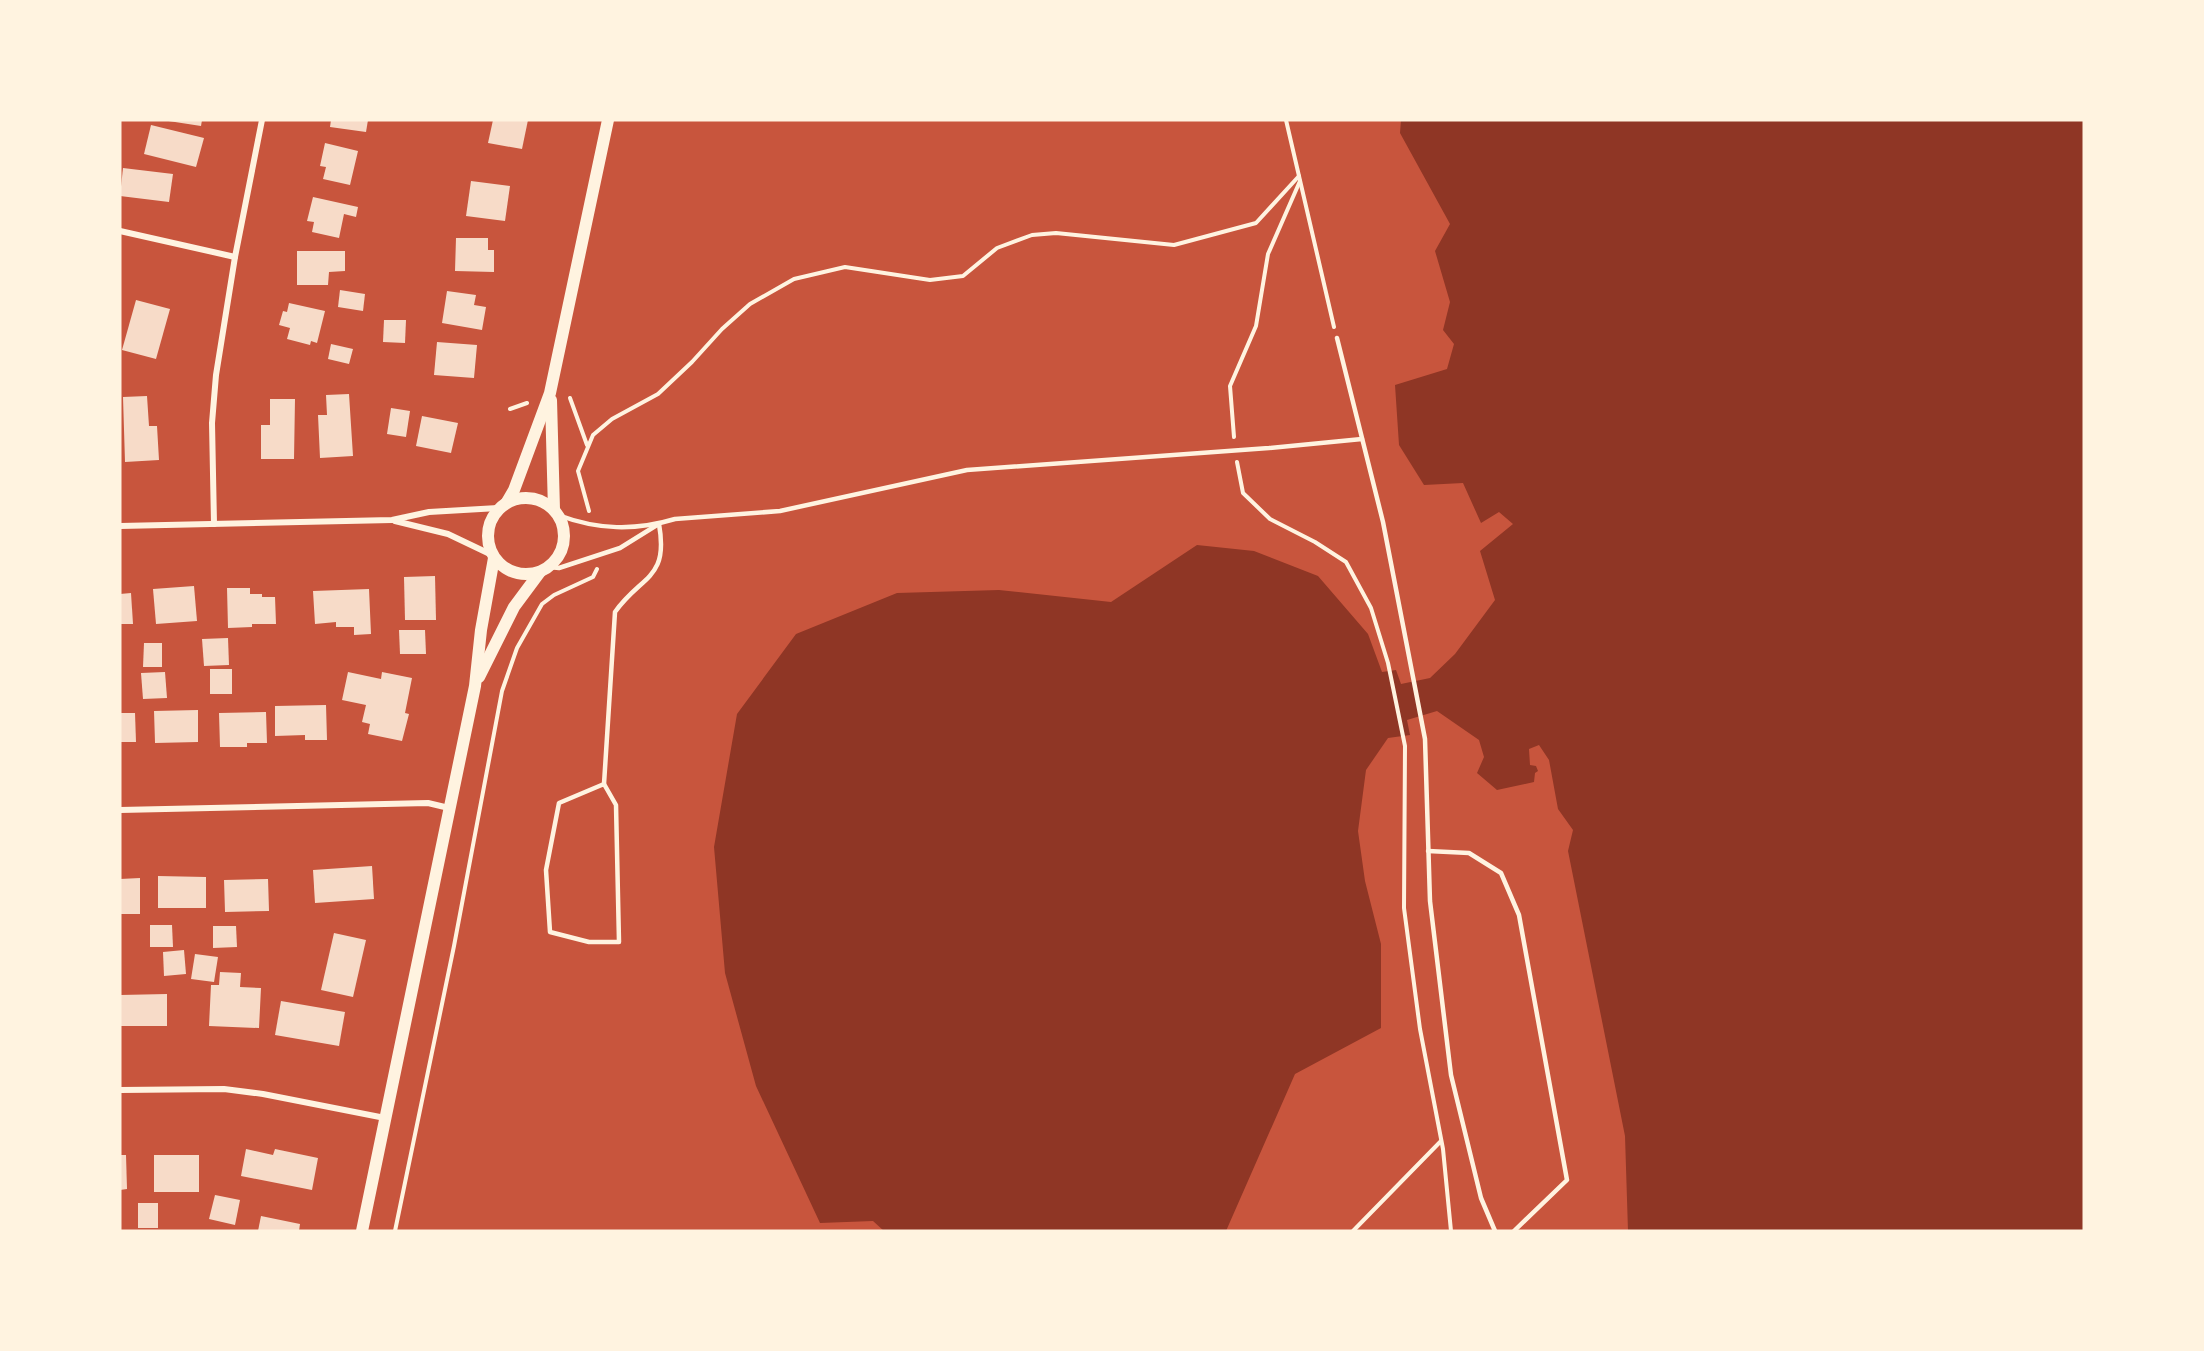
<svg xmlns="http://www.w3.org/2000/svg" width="2204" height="1351" viewBox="0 0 2204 1351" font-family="'Titillium Web',sans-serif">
  <rect width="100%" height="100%" fill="#c8553d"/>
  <path fill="#8f3625" d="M 1401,120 L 2084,120 L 2084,1231 L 1628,1231 L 1625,1136 L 1568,851 L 1573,830 L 1558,809 L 1549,760 L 1539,745 L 1529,749 L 1530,765 L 1536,766 L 1538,771 L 1535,773 L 1534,782 L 1497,790 L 1477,773 L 1484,757 L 1479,740 L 1437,711 L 1407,720 L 1410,735 L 1388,738 L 1366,770 L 1358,831 L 1365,881 L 1381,944 L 1381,1028 L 1295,1074 L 1226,1231 L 884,1231 L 873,1221 L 820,1223 L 756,1086 L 725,973 L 714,847 L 737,714 L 796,634 L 897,593 L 999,590 L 1111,602 L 1197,545 L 1254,551 L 1318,576 L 1368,634 L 1382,672 L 1396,670 L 1401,684 L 1430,678 L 1455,654 L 1495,600 L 1480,551 L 1513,524 L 1499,512 L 1481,523 L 1463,483 L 1424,485 L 1399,445 L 1395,385 L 1447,369 L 1454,344 L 1443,330 L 1450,302 L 1435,251 L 1450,224 L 1400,133 Z"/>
  <g fill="#f7dbc8">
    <path d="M 162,120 L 202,120 L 201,126 Z"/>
    <path d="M 331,120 L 368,120 L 366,132 L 330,127 Z"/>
    <path d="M 493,120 L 528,120 L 522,149 L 488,143 Z"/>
    <path d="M 151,125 L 204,138 L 196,167 L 144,154 Z"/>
    <path d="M 325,143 L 358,151 L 350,185 L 323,179 L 326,167 L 320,166 Z"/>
    <path d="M 123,168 L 173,174 L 169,202 L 120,196 Z"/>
    <path d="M 471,181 L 510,186 L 505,221 L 466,216 Z"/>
    <path d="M 313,197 L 358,207 L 356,217 L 344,214 L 339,238 L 312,232 L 314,222 L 307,221 Z"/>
    <path d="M 456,238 L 488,238 L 488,250 L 494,250 L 494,272 L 455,271 Z"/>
    <path d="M 297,251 L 345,251 L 345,271 L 329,272 L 328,285 L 297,285 Z"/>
    <path d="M 340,290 L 365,294 L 363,311 L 338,307 Z"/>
    <path d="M 447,291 L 476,295 L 474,305 L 486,307 L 482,330 L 442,323 Z"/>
    <path d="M 136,300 L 170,309 L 156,359 L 122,350 Z"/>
    <path d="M 289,303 L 325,311 L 317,343 L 311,341 L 310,345 L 287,339 L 290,328 L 279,325 L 283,311 L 287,312 Z"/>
    <path d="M 384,320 L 406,320 L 405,343 L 383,342 Z"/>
    <path d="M 437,342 L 477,345 L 474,378 L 434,375 Z"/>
    <path d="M 331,344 L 353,349 L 349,364 L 328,359 Z"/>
    <path d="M 349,394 L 353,456 L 320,458 L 318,415 L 327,415 L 326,395 Z"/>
    <path d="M 147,396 L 149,426 L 157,426 L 159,460 L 125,462 L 123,397 Z"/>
    <path d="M 270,399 L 295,399 L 294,459 L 261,459 L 261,425 L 270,425 Z"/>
    <path d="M 391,408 L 410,411 L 406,437 L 387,434 Z"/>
    <path d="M 422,416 L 458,423 L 451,453 L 416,446 Z"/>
    <path d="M 435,576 L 436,620 L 405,620 L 404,577 Z"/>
    <path d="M 194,586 L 197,621 L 156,624 L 153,589 Z"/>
    <path d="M 227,588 L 250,588 L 250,594 L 262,594 L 262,597 L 275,597 L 276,624 L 252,624 L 252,627 L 228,628 Z"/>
    <path d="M 369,589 L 371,634 L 354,635 L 354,627 L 336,627 L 336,622 L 315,624 L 313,591 Z"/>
    <path d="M 131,593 L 133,624 L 120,624 L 120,594 Z"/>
    <path d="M 399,630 L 425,630 L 426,654 L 400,654 Z"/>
    <path d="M 228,638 L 229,665 L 204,666 L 202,639 Z"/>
    <path d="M 144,643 L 162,643 L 162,667 L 143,667 Z"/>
    <rect x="210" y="669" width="22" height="25"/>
    <path d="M 165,672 L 167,698 L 143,699 L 141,673 Z"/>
    <path d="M 348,672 L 381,679 L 382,672 L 412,678 L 405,713 L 409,714 L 402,741 L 368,734 L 370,724 L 362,722 L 366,705 L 342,700 Z"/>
    <path d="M 326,705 L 327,740 L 305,740 L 305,735 L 275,736 L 275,706 Z"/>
    <path d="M 198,710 L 198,742 L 155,743 L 154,711 Z"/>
    <path d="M 266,712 L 267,743 L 247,743 L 247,747 L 220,747 L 219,713 Z"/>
    <path d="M 120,713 L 135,713 L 136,742 L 120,742 Z"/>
    <path d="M 372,866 L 374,899 L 315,903 L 313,870 Z"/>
    <path d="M 158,876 L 206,877 L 206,908 L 158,908 Z"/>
    <path d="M 140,878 L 140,914 L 120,914 L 120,879 Z"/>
    <path d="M 268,879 L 269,911 L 225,912 L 224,880 Z"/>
    <path d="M 150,925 L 172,925 L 173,947 L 150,947 Z"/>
    <path d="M 213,926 L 236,926 L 237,947 L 213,948 Z"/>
    <path d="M 334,933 L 366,940 L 353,997 L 321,990 Z"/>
    <path d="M 184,950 L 186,974 L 164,976 L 163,952 Z"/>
    <path d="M 195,954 L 218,957 L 214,982 L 191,979 Z"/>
    <path d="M 220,972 L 241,973 L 240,987 L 261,988 L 259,1028 L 209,1026 L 211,985 L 219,985 Z"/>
    <path d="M 167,994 L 167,1026 L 120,1026 L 120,995 Z"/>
    <path d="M 281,1001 L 345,1012 L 339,1046 L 275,1035 Z"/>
    <path d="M 246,1149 L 273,1155 L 275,1149 L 318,1158 L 312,1190 L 241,1176 Z"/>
    <path d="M 120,1155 L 126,1155 L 127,1189 L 120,1190 Z"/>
    <rect x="154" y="1155" width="45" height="37"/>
    <path d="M 215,1195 L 240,1200 L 235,1225 L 209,1219 Z"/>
    <rect x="138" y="1203" width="20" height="25"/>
    <path d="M 261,1216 L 300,1224 L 299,1231 L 258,1231 Z"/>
  </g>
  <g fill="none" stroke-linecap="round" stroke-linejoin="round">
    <g stroke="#fff3e0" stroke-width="4">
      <path d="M 1286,120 L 1334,327"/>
      <path d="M 570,398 L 587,445"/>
      <path d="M 510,409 L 527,403"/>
      <path d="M 1234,437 L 1230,386 L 1256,326 L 1268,254 L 1300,181"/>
      <path d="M 1237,462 L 1243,493 L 1270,519 L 1315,542 L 1346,562 L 1371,608 L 1388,663 L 1405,746 L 1404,908 L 1420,1029 L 1443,1149 L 1451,1231"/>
      <path d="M 589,511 L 578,471 L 593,435 L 612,419 L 658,394 L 692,362 L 722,329 L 750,304 L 794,279 L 845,267 L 930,280 L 963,276 L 997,248 L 1032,235 L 1056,233 L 1174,245 L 1256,223 L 1299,176"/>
      <path d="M 395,1231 L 454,946 L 502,691 L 517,648 L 542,604 L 554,595 L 593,577 L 597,569"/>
      <path d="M 1353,1231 L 1441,1141"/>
    </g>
    <g stroke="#fff3e0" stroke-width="4.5">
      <path d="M 1337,338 L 1383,522 L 1425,739 L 1430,901 L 1451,1075 L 1481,1198 L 1495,1231"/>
      <path d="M 558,515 C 598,530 635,531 675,519 L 780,511 L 967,470 L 1269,448 L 1362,439"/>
      <path d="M 549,567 L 559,568 L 620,548 L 657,525"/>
      <path d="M 604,784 L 616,805 L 619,942 L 589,942 L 550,932 L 546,870 L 559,803 Z"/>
      <path d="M 604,784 L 615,612 C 641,575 669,580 659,524"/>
      <path d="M 1428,851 L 1469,853 L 1501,873 L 1519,915 L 1567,1180 L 1514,1231"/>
    </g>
    <g stroke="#fff3e0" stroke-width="6">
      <path d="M 120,231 L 235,257"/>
      <path d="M 395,521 L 448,534 L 492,555"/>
      <path d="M 214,524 L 212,423 L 216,375 L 235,257 L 262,120"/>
      <path d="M 120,526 L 392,520 L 429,512 L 498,508"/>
      <path d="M 120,810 L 428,803 L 449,808"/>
      <path d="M 120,1090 L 224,1089 L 263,1094 L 385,1118"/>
    </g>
    <g stroke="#fff3e0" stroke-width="12">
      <path d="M 551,400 L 554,510"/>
      <circle cx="526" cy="536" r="38"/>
      <path d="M 507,502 L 514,490 L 550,393 L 608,120"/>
      <path d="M 479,677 L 514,607 L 540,572"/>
      <path d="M 362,1231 L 475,686 L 481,630 L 494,558"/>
    </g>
  </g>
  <rect width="2204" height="1351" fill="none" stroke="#fff3e0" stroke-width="243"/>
</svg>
